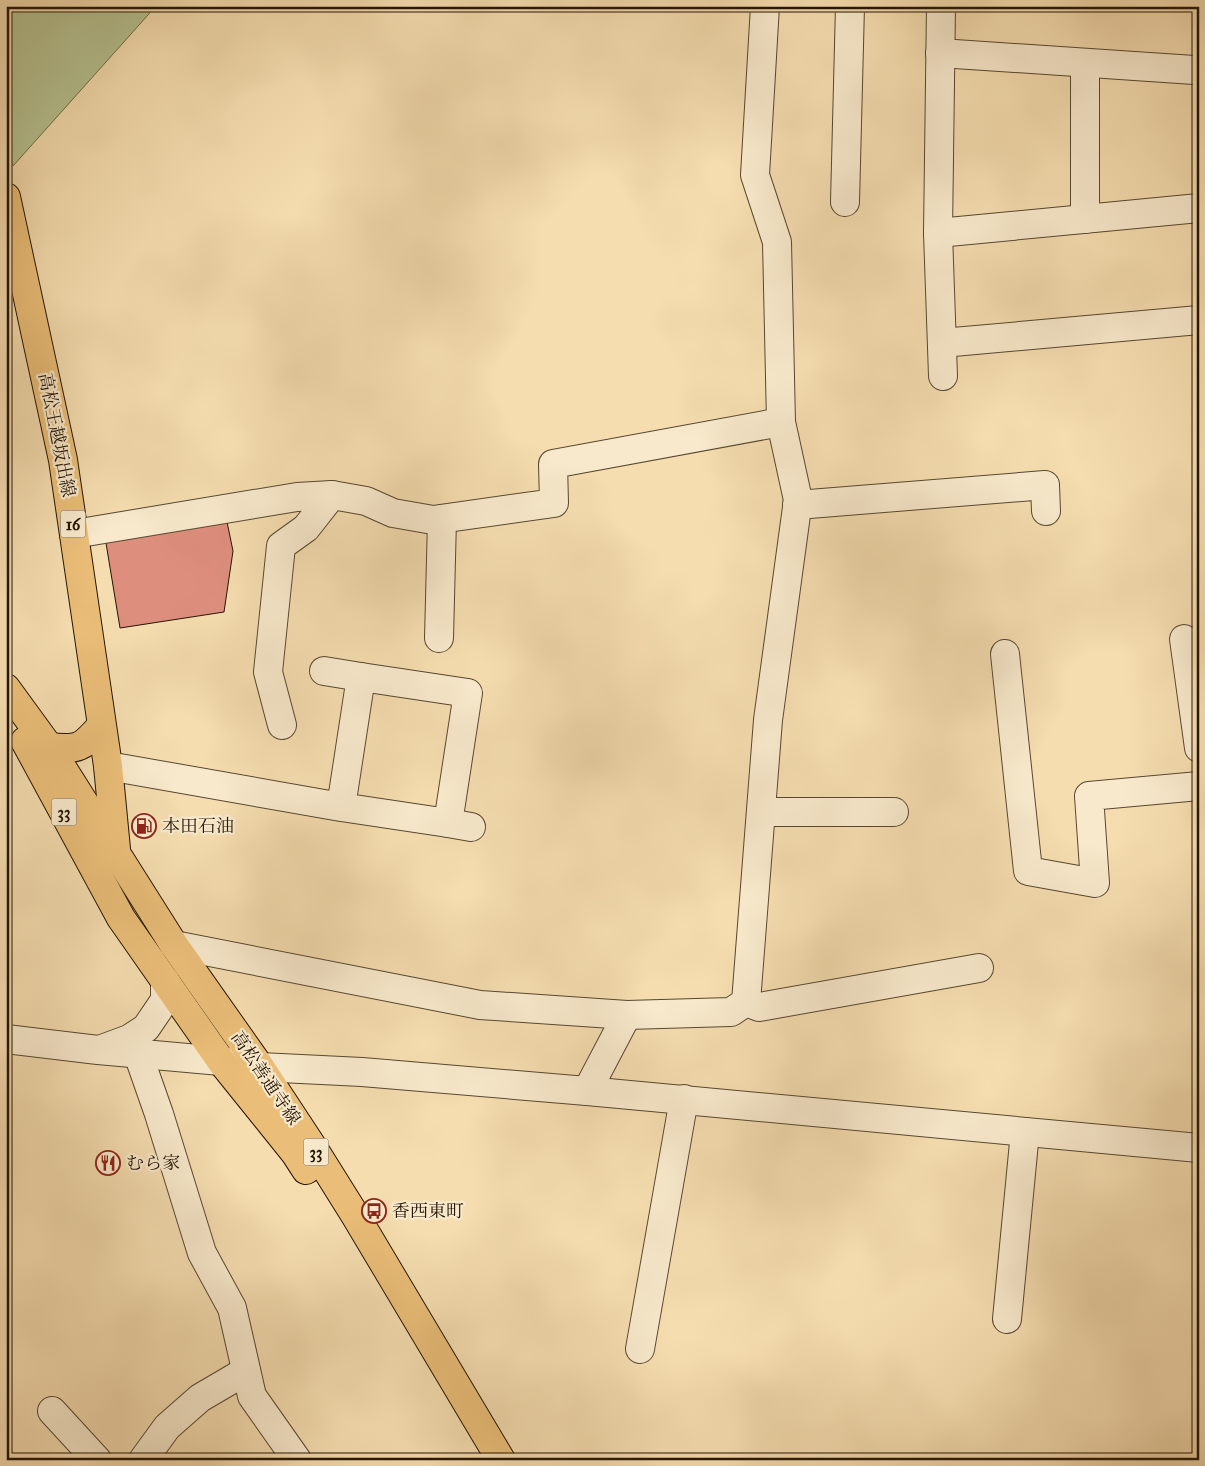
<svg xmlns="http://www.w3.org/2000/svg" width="1205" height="1466" viewBox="0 0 1205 1466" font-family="'IM FELL Great Primer','Noto Serif JP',serif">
  <rect width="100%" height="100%" fill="#f5ddb0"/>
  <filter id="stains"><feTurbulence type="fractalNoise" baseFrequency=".004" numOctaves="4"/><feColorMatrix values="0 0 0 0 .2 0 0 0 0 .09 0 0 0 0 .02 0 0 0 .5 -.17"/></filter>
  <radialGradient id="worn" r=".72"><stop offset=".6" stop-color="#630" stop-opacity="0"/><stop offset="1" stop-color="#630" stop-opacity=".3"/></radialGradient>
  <path fill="#b6c290" stroke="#6d6c4a" d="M 6,6 L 156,6 L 13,166 L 6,139 Z"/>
  <path fill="#de8e7d" stroke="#241505" d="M 226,517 L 233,551 L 224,612 L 120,628 L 105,537 Z"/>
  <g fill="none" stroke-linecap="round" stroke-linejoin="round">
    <defs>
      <g id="minor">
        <path d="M 941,6 L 938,233 L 943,376"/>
        <path d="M 940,53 L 1194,70"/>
        <path d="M 1085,63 L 1085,219"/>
        <path d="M 845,202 L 850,6"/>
        <path d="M 938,233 L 1199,208"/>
        <path d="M 942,343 L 1199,320"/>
        <path d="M 797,505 L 1045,485 L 1046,511"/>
        <path d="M 74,534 L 297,497 L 332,495 L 366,501 L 393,513 L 433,520 L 554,503 L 553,464 L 781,422"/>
        <path d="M 439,638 L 442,519"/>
        <path d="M 1184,639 L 1199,748"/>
        <path d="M 1005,654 L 1028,871 L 1095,883 L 1089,796 L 1199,786"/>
        <path d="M 324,671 L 361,677"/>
        <path d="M 282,725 L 268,672 L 281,546 L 306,528 L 332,495"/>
        <path d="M 108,766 L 341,807 L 448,823 L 468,693 L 361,677 L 341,807"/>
        <path d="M 761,812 L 894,812"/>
        <path d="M 448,823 L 471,827"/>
        <path d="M 174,945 L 480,1005 L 627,1015 L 731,1012 L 746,1002 L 768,720 L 798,500 L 781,422 L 777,242 L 755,175 L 765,6"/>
        <path d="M 746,1002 L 759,1007 L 979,968"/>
        <path d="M 6,1039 L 98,1050 L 221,1061 L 260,1067 L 362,1072 L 587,1091 L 1199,1148"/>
        <path d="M 102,1049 L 129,1039 L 146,1028 L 165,1000 L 165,981"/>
        <path d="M 138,1054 L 159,1114 L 202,1253 L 232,1308 L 252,1396 L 297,1460"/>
        <path d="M 587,1091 L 627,1015"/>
        <path d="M 1007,1319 L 1025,1132"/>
        <path d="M 640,1349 L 684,1099"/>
        <path d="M 52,1411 L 97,1460"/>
        <path d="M 143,1460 L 167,1427 L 200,1398 L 246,1371"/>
      </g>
      <g id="major">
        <path d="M 6,197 L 63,460 L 108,766 L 116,849"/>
        <path d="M 6,688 L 49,747 L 174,945 L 260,1067 L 310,1143 L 355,1215 L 501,1460"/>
        <path d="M 25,741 L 121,918 L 221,1061 L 295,1153 L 306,1170"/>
        <path d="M 49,747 C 79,750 82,748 101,726"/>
      </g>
    </defs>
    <use href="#minor" stroke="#584730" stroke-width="30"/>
    <use href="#major" stroke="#241505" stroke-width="30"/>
    <use href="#minor" stroke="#f8e9cc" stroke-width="28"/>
    <use href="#major" stroke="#eabe78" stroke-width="28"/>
  </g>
  <defs>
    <symbol id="fuel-ring" viewBox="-11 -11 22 22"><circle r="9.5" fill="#f8e9cc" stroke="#8f2418" stroke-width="1.5"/><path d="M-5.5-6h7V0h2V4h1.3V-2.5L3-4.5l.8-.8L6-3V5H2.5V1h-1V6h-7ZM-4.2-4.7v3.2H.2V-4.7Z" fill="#8f2418"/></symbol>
    <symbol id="restaurant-ring" viewBox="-11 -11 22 22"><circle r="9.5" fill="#f8e9cc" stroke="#8f2418" stroke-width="1.5"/><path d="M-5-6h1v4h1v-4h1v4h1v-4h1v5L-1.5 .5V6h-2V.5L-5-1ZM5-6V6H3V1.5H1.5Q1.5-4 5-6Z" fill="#8f2418"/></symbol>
    <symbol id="bus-ring" viewBox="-11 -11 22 22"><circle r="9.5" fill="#f8e9cc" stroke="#8f2418" stroke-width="1.5"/><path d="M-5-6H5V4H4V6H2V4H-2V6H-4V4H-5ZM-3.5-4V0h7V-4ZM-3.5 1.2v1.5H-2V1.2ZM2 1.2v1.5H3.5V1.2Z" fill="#8f2418"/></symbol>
  </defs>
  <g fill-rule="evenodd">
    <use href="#fuel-ring" x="130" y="812" width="28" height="28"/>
    <use href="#restaurant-ring" x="94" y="1149" width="28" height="28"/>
    <use href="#bus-ring" x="360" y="1197" width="28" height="28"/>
  </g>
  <g text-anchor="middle" stroke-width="4.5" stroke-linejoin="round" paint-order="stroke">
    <g fill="#f8e9cc" stroke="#645541" stroke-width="1">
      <rect x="60.5" y="510.5" width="25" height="27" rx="4"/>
      <rect x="51.5" y="798.5" width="25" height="27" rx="4"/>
      <rect x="303.5" y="1138.5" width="25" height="27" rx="4"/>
    </g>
    <g font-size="16" font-weight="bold" fill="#241505">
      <text x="73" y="530">16</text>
      <text x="64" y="818">33</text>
      <text x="316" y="1158">33</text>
    </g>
    <g font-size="18" fill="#241505" stroke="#f8e9cc">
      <text transform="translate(57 435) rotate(79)" y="6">高松王越坂出線</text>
      <text transform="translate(266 1078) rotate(56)" y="6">高松善通寺線</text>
    </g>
    <g font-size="18" fill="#241505" stroke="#f8e9cc" text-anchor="start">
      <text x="162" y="832">本田石油</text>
      <text x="126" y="1169">むら家</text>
      <text x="392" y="1217">香西東町</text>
    </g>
  </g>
  <rect width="1205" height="1466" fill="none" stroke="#f5ddb0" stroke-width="25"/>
  <rect x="8" y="8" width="1190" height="1451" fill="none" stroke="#241505" stroke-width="2.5"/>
  <rect x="12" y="12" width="1180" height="1441" fill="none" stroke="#241505"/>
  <rect width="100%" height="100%" filter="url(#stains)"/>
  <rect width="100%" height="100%" fill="url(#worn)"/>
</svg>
